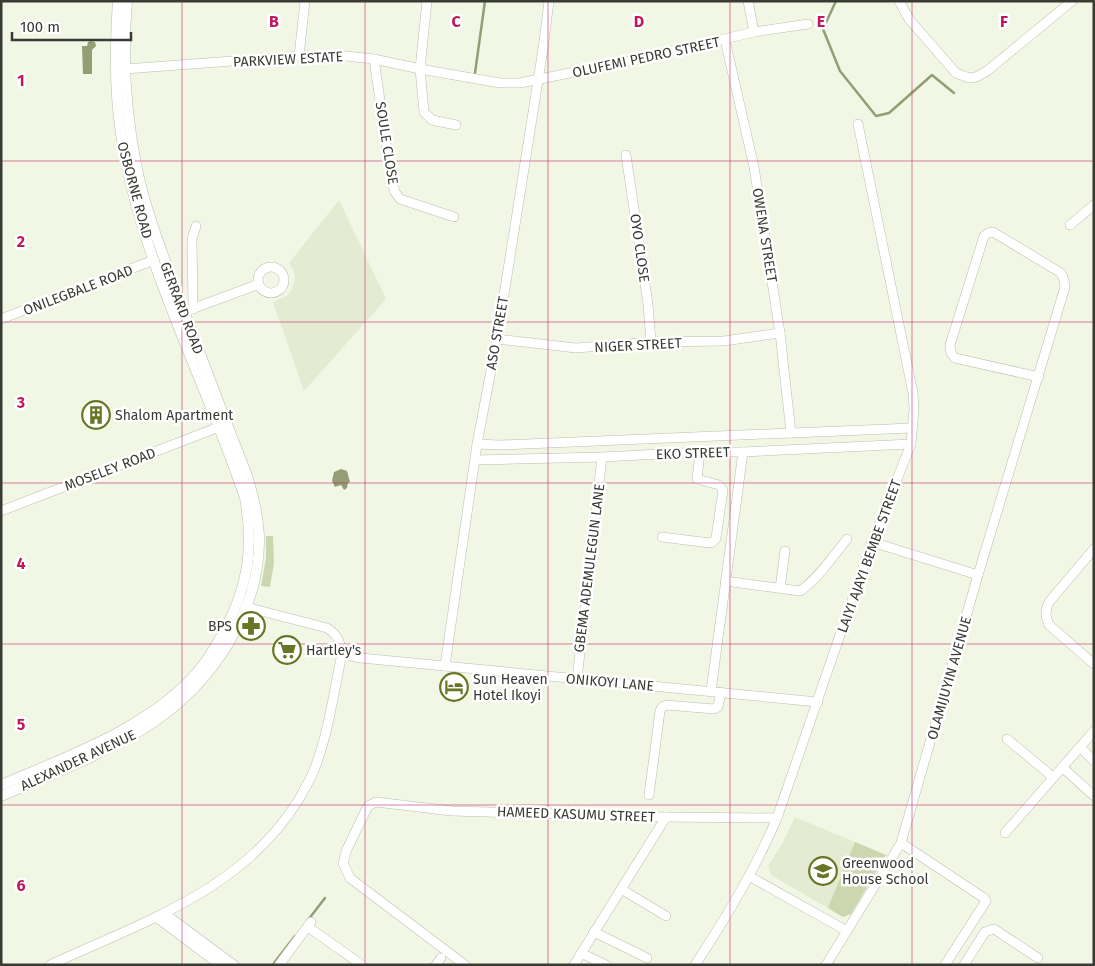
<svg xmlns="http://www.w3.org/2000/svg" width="1095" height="966" viewBox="0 0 1095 966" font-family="'Fira Sans',sans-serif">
  <rect width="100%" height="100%" fill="#f1f7e4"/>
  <g fill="#e4ebd2">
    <path d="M 339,200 L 386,299 L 304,391 L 273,302 L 287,296 L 292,289 L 295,278 L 293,269 L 289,263 Z"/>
    <path d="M 795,817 L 886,855 L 851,914 L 843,917 L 771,875 L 768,866 L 782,844 Z"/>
  </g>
  <g fill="#ccd7af">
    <path d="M 266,536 L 273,536 L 273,537 L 274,563 L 270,587 L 261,586 L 266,558 Z"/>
    <path d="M 855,842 L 886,855 L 851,914 L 843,917 L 828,908 Z"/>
  </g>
  <g fill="#939e75">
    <path d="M 91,41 L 95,42 L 96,46 L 92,50 L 92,74 L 83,74 L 82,46 L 87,46 L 88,42 Z"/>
    <path d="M 341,469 L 347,471 L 350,482 L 348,483 L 347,488 L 344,490 L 341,485 L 335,487 L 332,481 L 334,472 Z"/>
  </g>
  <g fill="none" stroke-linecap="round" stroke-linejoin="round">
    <g stroke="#939e75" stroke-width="2.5">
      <path d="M 836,1 L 823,29 L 840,71 L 876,116 L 889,113 L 932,75 L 954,93"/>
      <path d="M 475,73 L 485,1"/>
      <path d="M 308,920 L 325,898"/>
      <path d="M 274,965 L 274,963 L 295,936"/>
    </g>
    <defs>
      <g id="minor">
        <path d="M 427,1 L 420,69 L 424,112 L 432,120 L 456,125"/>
        <path d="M 748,1 L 754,32"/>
        <path d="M 899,1 L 909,19 L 956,73 L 969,78 L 976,77 L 987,71 L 1072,1"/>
        <path d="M 725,40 L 754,167 L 780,333 L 791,433"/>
        <path d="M 299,56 L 305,1"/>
        <path d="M 374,59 L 392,183 L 395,192 L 400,199 L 454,217"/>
        <path d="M 125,69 L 299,56 L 337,55 L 374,59 L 420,69 L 500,83 L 520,83 L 634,60 L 754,32 L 808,24"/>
        <path d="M 626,155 L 648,304 L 651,342"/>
        <path d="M 1070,225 L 1094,205"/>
        <circle cx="271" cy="280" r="13"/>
        <path d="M 193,309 L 192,239 L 196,226"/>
        <path d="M 189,310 L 259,284"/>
        <path d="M 1,319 L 154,260"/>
        <path d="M 497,339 L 576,348 L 651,342 L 724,341 L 780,333"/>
        <path d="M 477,444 L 499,445 L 912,428"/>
        <path d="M 475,460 L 602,457 L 700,452 L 743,452 L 911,444"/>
        <path d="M 1,511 L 219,427"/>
        <path d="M 662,537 L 710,543 L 713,542 L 716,538 L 723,490 L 719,485 L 697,479 L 700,452"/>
        <path d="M 872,542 L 978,575"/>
        <path d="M 1094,549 L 1049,602 C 1045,611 1045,616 1049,625 L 1094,664"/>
        <path d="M 725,581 L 800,591 C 816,581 835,554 847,539"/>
        <path d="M 780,588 L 785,551"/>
        <path d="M 342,654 L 361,658 L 818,702"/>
        <path d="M 445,666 L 477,444 L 497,339 L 543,49 L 549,1"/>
        <path d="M 577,679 L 602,457"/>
        <path d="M 711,691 L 743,452"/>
        <path d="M 1007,739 L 1053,777"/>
        <path d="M 1080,747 L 1094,761"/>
        <path d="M 1062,767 L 1094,796"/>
        <path d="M 649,795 L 660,711 L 662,707 L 666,705 L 714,709 L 718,707 L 721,692"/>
        <path d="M 1005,833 L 1094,731"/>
        <path d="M 901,843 L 984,898 L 986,901 L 945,965"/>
        <path d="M 749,876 L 847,931"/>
        <path d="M 621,889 L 666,916"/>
        <path d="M 164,913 L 234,965"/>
        <path d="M 156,917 L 220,965"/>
        <path d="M 308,927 L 362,965"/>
        <path d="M 594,932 L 647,958"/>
        <path d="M 581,953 L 606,965"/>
        <path d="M 50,965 C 142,922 243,891 299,799 C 305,788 312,777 316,765 C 329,730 334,690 342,654 C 340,641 338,635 327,628 L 246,607"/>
        <path d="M 279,965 L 311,922"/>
        <path d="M 436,965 L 441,958"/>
        <path d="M 465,965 L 350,878 L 343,863 L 347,849 L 368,806 L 376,802 L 452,811 L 666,817 L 777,818"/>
        <path d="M 574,965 L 666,817"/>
        <path d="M 695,965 C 726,918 755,870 777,818 L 872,542 L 911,444 L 914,409 L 913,393 L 858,124"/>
        <path d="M 826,965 L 901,843 L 978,575 L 1065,287 L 1064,280 L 1061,273 L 993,232 L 988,233 L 984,236 L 950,345 L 951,353 L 955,358 L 1039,377"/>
        <path d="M 964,965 L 985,932 L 994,929 L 1038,958"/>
      </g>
      <g id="major">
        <path d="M 1,785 C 67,757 154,726 200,669 C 209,658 216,646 223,633 C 248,589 254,548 245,498 C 205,378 139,258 121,133 C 114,89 115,45 118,1"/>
        <path d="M 1,796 C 52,774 105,754 152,723 C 212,683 261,611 259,536 C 258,514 253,494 246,473 C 225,420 205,367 185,314 C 168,268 149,222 138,174 C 126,118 122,59 127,1"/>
      </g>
    </defs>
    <use href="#minor" stroke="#babfad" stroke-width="10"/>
    <use href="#major" stroke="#babfad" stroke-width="11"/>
    <use href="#minor" stroke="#fff" stroke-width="9"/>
    <use href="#major" stroke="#fff" stroke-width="10"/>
  </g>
  <path fill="none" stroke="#c2185b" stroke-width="1" stroke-opacity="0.55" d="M 182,1 L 182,965M 365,1 L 365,965M 548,1 L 548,965M 730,1 L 730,965M 912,1 L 912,965M 1,161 L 1094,161M 1,322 L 1094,322M 1,483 L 1094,483M 1,644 L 1094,644M 1,805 L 1094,805"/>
  <defs>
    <symbol id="building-ring" viewBox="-11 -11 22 22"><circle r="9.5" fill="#fff" stroke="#667624" stroke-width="1.5"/><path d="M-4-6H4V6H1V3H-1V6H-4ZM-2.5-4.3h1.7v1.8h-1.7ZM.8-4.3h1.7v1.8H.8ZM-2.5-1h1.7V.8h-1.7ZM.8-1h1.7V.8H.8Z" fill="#667624"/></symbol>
    <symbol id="pharmacy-ring" viewBox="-11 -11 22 22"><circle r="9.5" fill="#fff" stroke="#667624" stroke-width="1.5"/><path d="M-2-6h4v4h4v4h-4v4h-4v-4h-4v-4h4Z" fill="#667624"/></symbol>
    <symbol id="supermarket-ring" viewBox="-11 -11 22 22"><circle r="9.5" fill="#fff" stroke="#667624" stroke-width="1.5"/><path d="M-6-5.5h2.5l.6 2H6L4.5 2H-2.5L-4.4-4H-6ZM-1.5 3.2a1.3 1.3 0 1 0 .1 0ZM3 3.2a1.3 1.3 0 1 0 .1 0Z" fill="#667624"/></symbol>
    <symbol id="hotel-ring" viewBox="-11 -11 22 22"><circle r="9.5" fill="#fff" stroke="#667624" stroke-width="1.5"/><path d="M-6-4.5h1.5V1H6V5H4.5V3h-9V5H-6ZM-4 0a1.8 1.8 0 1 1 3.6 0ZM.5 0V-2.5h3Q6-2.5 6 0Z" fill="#667624"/></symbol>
    <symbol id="school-ring" viewBox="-11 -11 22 22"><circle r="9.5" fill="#fff" stroke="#667624" stroke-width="1.5"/><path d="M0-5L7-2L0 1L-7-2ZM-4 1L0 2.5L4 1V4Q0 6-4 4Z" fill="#667624"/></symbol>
  </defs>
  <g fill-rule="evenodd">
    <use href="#building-ring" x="80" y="399" width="32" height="32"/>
    <use href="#pharmacy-ring" x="235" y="610" width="32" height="32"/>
    <use href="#supermarket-ring" x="271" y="634" width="32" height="32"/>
    <use href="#hotel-ring" x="438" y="671" width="32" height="32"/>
    <use href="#school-ring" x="807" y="855" width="32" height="32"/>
  </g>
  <g text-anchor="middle" stroke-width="5" stroke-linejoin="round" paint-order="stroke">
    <g font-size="14" fill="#383a33" stroke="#fff">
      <text transform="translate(646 57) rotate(-12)" y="5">OLUFEMI PEDRO STREET</text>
      <text transform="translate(288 59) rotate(-3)" y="5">PARKVIEW ESTATE</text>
      <text transform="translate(387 143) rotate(81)" y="5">SOULE CLOSE</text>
      <text transform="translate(135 190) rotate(75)" y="5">OSBORNE ROAD</text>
      <text transform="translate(765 235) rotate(81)" y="5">OWENA STREET</text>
      <text transform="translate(640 248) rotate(82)" y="5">OYO CLOSE</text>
      <text transform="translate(78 290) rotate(-21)" y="5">ONILEGBALE ROAD</text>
      <text transform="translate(182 308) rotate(69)" y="5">GERRARD ROAD</text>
      <text transform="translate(497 333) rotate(-80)" y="5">ASO STREET</text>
      <text transform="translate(638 345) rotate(-3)" y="5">NIGER STREET</text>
      <text transform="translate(693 453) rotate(-2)" y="5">EKO STREET</text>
      <text transform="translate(110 469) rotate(-21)" y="5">MOSELEY ROAD</text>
      <text transform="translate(869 556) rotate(-70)" y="5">LAIYI AJAYI BEMBE STREET</text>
      <text transform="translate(589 568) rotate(-83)" y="5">GBEMA ADEMULEGUN LANE</text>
      <text transform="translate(949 678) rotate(-74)" y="5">OLAMIJUYIN AVENUE</text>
      <text transform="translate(610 682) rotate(5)" y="5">ONIKOYI LANE</text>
      <text transform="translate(78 760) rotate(-25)" y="5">ALEXANDER AVENUE</text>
      <text transform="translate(576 814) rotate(2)" y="5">HAMEED KASUMU STREET</text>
    </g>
    <g font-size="14" fill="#383a33" stroke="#fff" text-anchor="start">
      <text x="115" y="420">Shalom Apartment</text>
      <text x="232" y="631" text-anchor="end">BPS</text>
      <text x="306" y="655">Hartley's</text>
      <text x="473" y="684">Sun Heaven<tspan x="473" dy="16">Hotel Ikoyi</tspan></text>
      <text x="842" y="868">Greenwood<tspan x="842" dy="16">House School</tspan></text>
    </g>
  </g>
  <g font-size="16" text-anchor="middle" font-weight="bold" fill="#c2185b" stroke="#fff" stroke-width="5" stroke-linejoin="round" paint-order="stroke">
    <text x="274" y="27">B</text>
    <text x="456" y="27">C</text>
    <text x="639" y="27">D</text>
    <text x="821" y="27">E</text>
    <text x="1004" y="27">F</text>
    <text x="21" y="86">1</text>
    <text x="21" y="247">2</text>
    <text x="21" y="408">3</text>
    <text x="21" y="569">4</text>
    <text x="21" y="730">5</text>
    <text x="21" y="891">6</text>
  </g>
  <rect width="1095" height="966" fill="none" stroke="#383a33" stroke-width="5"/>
  <path d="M12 32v8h119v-8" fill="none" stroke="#383a33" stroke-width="2.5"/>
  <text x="20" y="32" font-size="15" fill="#383a33" stroke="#ffffff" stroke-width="4" paint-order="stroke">100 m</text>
</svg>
